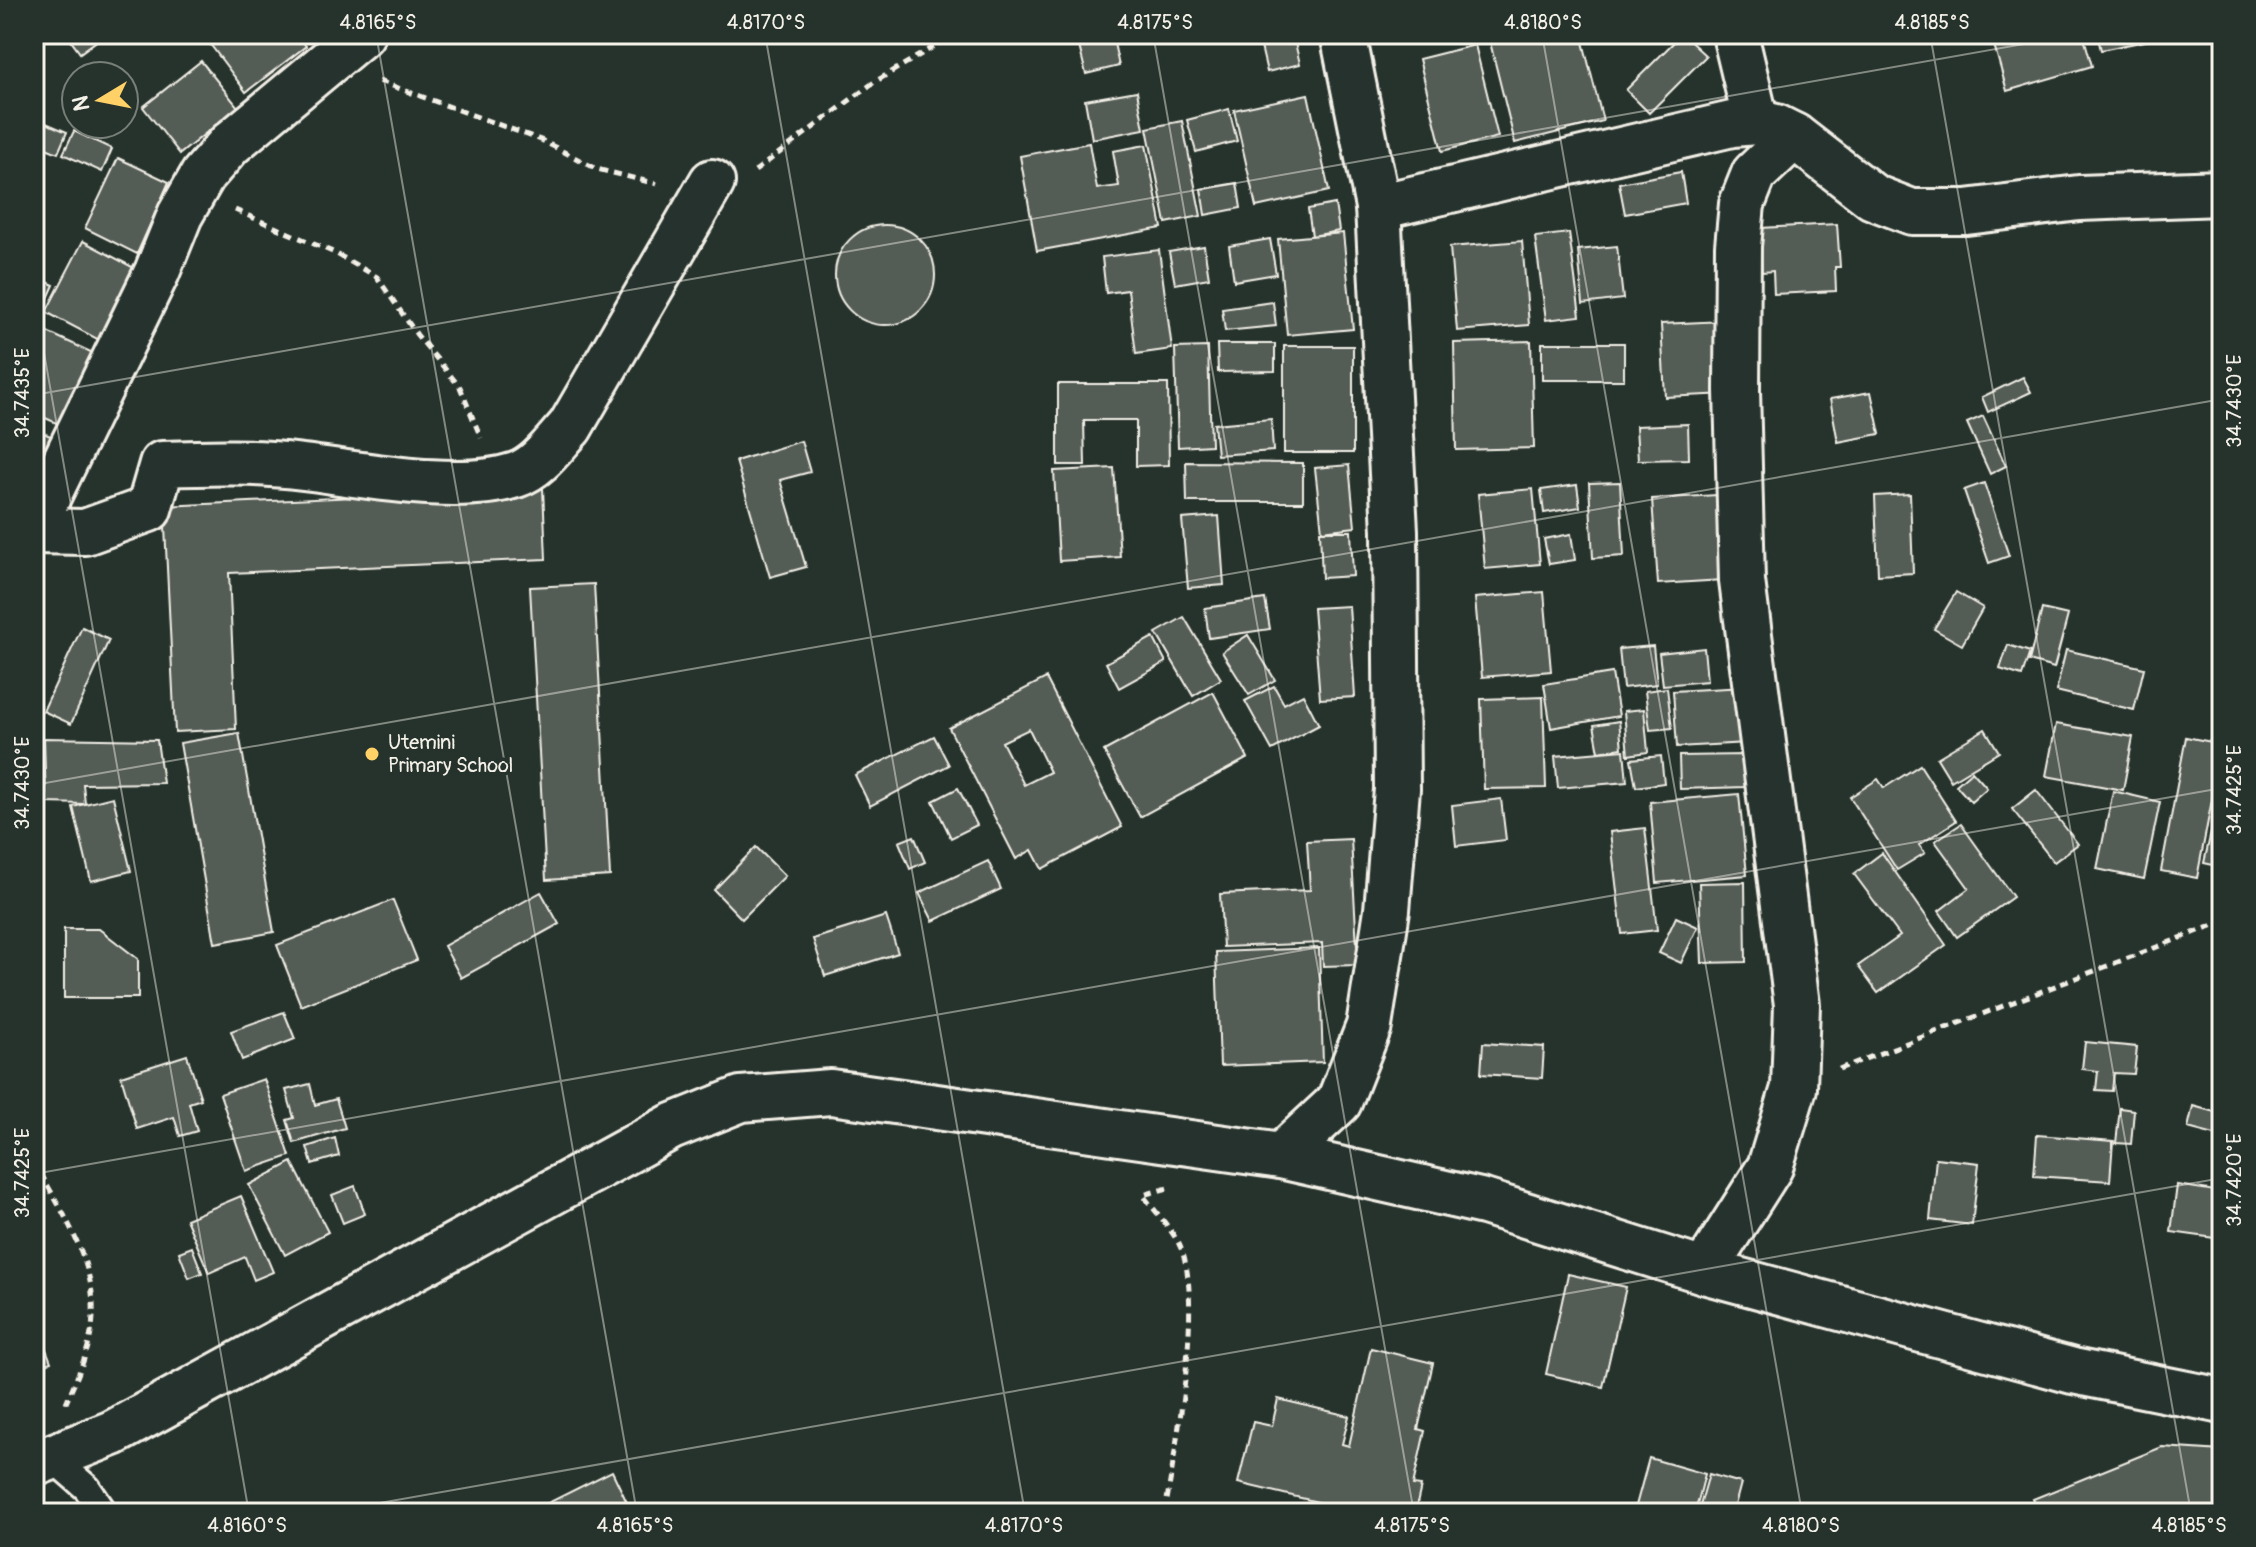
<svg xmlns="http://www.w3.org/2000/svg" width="2256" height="1547" viewBox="0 0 2256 1547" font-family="Pangolin,sans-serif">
  <rect width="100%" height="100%" fill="#26332d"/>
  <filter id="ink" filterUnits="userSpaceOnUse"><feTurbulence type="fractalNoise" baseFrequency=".0125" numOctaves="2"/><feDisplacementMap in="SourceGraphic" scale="16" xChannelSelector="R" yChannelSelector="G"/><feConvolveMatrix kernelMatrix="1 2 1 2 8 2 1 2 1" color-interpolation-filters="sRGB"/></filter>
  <g filter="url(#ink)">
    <g fill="#525c55" stroke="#f4f1e8" stroke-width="2" fill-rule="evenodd">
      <path d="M 66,34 L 106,34 L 80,53 Z"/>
      <path d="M 224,34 L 297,34 L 306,46 L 246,92 L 210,44 Z"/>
      <path d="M 1076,34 L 1112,34 L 1119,66 L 1086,74 Z"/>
      <path d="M 1258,34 L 1293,34 L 1300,64 L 1267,72 Z"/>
      <path d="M 1418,34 L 1461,34 L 1420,44 Z"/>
      <path d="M 1504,34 L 1581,34 L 1603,121 L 1515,143 L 1489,38 Z"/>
      <path d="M 1682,34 L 1706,56 L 1649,113 L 1626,90 Z"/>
      <path d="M 1991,34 L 2083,34 L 2092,66 L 2007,91 Z"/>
      <path d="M 2097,34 L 2179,34 L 2101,50 Z"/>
      <path d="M 1475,45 L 1498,137 L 1442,151 L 1419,59 Z"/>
      <path d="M 201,61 L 238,107 L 180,154 L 143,107 Z"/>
      <path d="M 1137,91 L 1144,129 L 1092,139 L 1085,100 Z"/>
      <path d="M 1308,94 L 1329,191 L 1256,207 L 1234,110 Z"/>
      <path d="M 1229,109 L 1237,141 L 1196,152 L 1187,120 Z"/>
      <path d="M 34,118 L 67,132 L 58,153 L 34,143 Z"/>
      <path d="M 1182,121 L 1201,216 L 1166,223 L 1147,128 Z"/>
      <path d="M 74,131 L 112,149 L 102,172 L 63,154 Z"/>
      <path d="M 1089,143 L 1097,189 L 1119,186 L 1113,151 L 1146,145 L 1162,228 L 1037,251 L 1020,156 Z"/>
      <path d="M 118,158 L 169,182 L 137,254 L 85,228 Z"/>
      <path d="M 1681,172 L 1686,203 L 1625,214 L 1619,183 Z"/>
      <path d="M 1237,183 L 1241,208 L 1205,215 L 1201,189 Z"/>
      <path d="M 1335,204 L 1339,231 L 1312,236 L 1308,209 Z"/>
      <path d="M 1837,224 L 1840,267 L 1835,267 L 1836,291 L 1774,294 L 1773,271 L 1762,272 L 1760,228 Z"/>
      <circle cx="885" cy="275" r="50"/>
      <path d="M 1343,233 L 1353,329 L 1287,335 L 1278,239 Z"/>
      <path d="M 1569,233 L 1580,316 L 1546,320 L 1535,237 Z"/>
      <path d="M 1270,239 L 1276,274 L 1234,281 L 1229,246 Z"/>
      <path d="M 83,241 L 138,270 L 101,341 L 46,312 Z"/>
      <path d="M 1522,241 L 1529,325 L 1457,331 L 1450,247 Z"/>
      <path d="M 1204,246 L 1209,278 L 1175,284 L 1169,252 Z"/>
      <path d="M 1617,246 L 1623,299 L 1583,304 L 1578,250 Z"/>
      <path d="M 1159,250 L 1172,349 L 1136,354 L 1128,290 L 1106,293 L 1102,257 Z"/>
      <path d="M 34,276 L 54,285 L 39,318 L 34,315 Z"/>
      <path d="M 1273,302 L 1276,326 L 1225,331 L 1222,309 Z"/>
      <path d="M 1724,321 L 1728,394 L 1665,397 L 1661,324 Z"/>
      <path d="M 45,331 L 93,353 L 61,425 L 34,413 L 34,356 Z"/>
      <path d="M 1531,341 L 1534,448 L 1456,450 L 1454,343 Z"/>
      <rect x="1542" y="343" width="82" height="37"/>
      <path d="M 1217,344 L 1275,344 L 1275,371 L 1218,372 Z"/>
      <rect x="1284" y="346" width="69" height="107"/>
      <path d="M 1208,347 L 1211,445 L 1178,447 L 1175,348 Z"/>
      <path d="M 2023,377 L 2031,392 L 1988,412 L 1982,397 Z"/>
      <path d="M 1058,384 L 1168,384 L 1169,465 L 1136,466 L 1136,420 L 1084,420 L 1085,465 L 1058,465 Z"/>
      <path d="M 1871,392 L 1880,434 L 1838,442 L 1830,399 Z"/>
      <path d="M 1983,416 L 2006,466 L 1990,474 L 1967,423 Z"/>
      <path d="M 1271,419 L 1273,451 L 1217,455 L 1214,424 Z"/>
      <path d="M 1688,424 L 1689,459 L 1638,460 L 1636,426 Z"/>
      <path d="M 34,429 L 53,437 L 34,483 Z"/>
      <path d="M 801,441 L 810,472 L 780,480 L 806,567 L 770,577 L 736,461 Z"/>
      <path d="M 1186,462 L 1303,463 L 1303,502 L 1187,502 Z"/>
      <path d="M 1349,465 L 1355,527 L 1322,531 L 1315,468 Z"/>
      <path d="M 1114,468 L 1120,557 L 1059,561 L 1054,471 Z"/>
      <path d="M 1620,482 L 1624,556 L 1593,558 L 1589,483 Z"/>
      <path d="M 1984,483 L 2009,556 L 1989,563 L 1964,490 Z"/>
      <path d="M 1577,485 L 1580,507 L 1544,513 L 1541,490 Z"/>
      <path d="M 543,488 L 546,559 L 229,573 L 236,729 L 175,732 L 164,506 Z"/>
      <path d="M 1533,489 L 1540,564 L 1485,569 L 1478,494 Z"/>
      <path d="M 1910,494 L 1913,573 L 1878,575 L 1875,496 Z"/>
      <path d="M 1717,495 L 1723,580 L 1658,584 L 1652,499 Z"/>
      <path d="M 1219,516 L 1224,585 L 1188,588 L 1182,519 Z"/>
      <path d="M 1320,531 L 1351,531 L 1353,576 L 1322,578 Z"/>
      <path d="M 1571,534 L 1575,560 L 1549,564 L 1544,539 Z"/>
      <path d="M 594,584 L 610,876 L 546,880 L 530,587 Z"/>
      <path d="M 1544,592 L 1551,671 L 1482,677 L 1475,598 Z"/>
      <path d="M 1956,592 L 1983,608 L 1962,645 L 1934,629 Z"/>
      <path d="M 1265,599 L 1270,629 L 1209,638 L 1205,608 Z"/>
      <path d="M 1349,606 L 1355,697 L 1320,699 L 1313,608 Z"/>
      <path d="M 2042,609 L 2068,615 L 2054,668 L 2029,661 Z"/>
      <path d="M 1184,617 L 1221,679 L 1193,696 L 1156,633 Z"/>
      <path d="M 82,627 L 109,640 L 71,724 L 43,711 Z"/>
      <path d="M 1248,635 L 1275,680 L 1249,695 L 1222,652 Z"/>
      <path d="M 1153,637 L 1166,662 L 1119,688 L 1106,663 Z"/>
      <path d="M 2008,645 L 2030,652 L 2022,676 L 2000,669 Z"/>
      <path d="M 1653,646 L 1657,684 L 1623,688 L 1619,649 Z"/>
      <path d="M 1704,648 L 1707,681 L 1663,685 L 1659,653 Z"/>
      <path d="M 2066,650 L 2144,668 L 2134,710 L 2056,691 Z"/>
      <path d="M 1612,673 L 1619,716 L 1551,728 L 1544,684 Z"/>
      <path d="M 1046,678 L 1122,827 L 1042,869 L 1032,850 L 1016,859 L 949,728 ZM 1029,729 L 1050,772 L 1024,785 L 1002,742 Z"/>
      <path d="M 1274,686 L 1284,704 L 1303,694 L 1319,725 L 1272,750 L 1245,701 Z"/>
      <path d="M 1745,687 L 1747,743 L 1677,747 L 1673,691 Z"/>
      <path d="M 1667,688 L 1672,728 L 1650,730 L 1645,691 Z"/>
      <path d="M 1213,692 L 1248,758 L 1140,817 L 1104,751 Z"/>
      <path d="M 1543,697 L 1546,788 L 1484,789 L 1481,699 Z"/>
      <path d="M 1644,709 L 1648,752 L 1628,755 L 1624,711 Z"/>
      <path d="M 1619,721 L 1622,748 L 1599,752 L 1594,725 Z"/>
      <path d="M 2056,724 L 2133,737 L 2123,790 L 2046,776 Z"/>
      <path d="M 1985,729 L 1999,752 L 1951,781 L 1937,758 Z"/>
      <path d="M 239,733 L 274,932 L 215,943 L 180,743 Z"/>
      <path d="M 934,736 L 949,765 L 870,806 L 855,775 Z"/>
      <path d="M 2186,737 L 2222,744 L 2222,780 L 2216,779 L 2197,878 L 2161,871 Z"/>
      <path d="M 44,738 L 157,740 L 163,783 L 83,784 L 85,804 L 46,803 Z"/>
      <path d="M 1624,750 L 1627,782 L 1558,788 L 1555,756 Z"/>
      <path d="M 1745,755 L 1746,787 L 1680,789 L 1679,756 Z"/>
      <path d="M 1661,756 L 1664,783 L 1636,787 L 1631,759 Z"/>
      <path d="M 1920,765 L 1956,821 L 1919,845 L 1925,853 L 1897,870 L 1850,797 L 1878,779 L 1884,788 Z"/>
      <path d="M 1972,771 L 1987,788 L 1971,802 L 1956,785 Z"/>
      <path d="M 2222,784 L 2222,867 L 2204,863 Z"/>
      <path d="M 958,788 L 977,825 L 951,838 L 933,801 Z"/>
      <path d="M 2036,790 L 2078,844 L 2054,862 L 2012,809 Z"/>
      <path d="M 2113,791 L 2160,802 L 2144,879 L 2097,869 Z"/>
      <path d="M 1739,794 L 1747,875 L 1657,883 L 1650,802 Z"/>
      <path d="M 113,797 L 131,871 L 91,881 L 73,807 Z"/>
      <path d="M 1501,799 L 1506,840 L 1456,846 L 1452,805 Z"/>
      <path d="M 1961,824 L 2013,897 L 1957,937 L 1939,911 L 1969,888 L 1935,841 Z"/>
      <path d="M 1645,828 L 1657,930 L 1622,934 L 1610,832 Z"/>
      <path d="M 914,836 L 925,862 L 910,869 L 899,842 Z"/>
      <path d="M 1351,839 L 1358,965 L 1323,966 L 1322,943 L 1223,947 L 1220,894 L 1310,890 L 1307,841 Z"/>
      <path d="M 756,847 L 785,876 L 742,919 L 714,890 Z"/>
      <path d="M 1882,853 L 1946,945 L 1878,993 L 1858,966 L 1900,936 L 1854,874 Z"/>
      <path d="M 988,861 L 1001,889 L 933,921 L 919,893 Z"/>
      <path d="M 1745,882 L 1746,962 L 1702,963 L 1699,883 Z"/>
      <path d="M 541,892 L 559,924 L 461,978 L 444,946 Z"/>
      <path d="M 393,900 L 417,960 L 301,1006 L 277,945 Z"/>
      <path d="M 886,916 L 898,953 L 825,976 L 813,939 Z"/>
      <path d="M 1676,917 L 1698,927 L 1681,963 L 1659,953 Z"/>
      <path d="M 64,929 L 99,929 L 138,959 L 138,998 L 64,998 Z"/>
      <path d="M 1319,948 L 1323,1062 L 1220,1066 L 1216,952 Z"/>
      <path d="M 284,1012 L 295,1039 L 242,1060 L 231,1031 Z"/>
      <path d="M 2085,1042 L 2137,1047 L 2134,1074 L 2114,1073 L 2112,1091 L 2096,1090 L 2098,1071 L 2082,1069 Z"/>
      <path d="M 1483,1043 L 1544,1047 L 1542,1078 L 1481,1074 Z"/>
      <path d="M 187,1055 L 201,1099 L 189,1103 L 197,1131 L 180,1136 L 174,1117 L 137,1129 L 121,1076 Z"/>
      <path d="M 264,1079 L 290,1156 L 246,1171 L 220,1094 Z"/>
      <path d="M 310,1084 L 315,1105 L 336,1099 L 345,1128 L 294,1143 L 287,1120 L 294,1118 L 286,1090 Z"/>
      <path d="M 2193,1106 L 2222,1114 L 2222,1137 L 2188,1128 Z"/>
      <path d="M 2120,1108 L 2134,1110 L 2131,1144 L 2116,1143 Z"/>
      <path d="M 2037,1135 L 2113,1141 L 2110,1181 L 2034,1176 Z"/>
      <path d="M 335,1138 L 339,1156 L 312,1164 L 307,1147 Z"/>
      <path d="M 1936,1158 L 1979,1163 L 1972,1225 L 1930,1220 Z"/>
      <path d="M 292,1162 L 328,1232 L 285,1255 L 249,1185 Z"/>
      <path d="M 2177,1185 L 2222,1192 L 2222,1239 L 2171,1232 Z"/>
      <path d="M 355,1186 L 365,1214 L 343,1223 L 332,1195 Z"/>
      <path d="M 241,1196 L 273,1272 L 254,1280 L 245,1257 L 209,1273 L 186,1219 Z"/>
      <path d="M 192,1247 L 202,1273 L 189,1278 L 179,1252 Z"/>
      <path d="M 1568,1274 L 1626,1287 L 1603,1387 L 1546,1374 Z"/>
      <path d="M 35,1321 L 51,1362 L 34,1369 L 34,1322 Z"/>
      <path d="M 1371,1348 L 1433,1363 L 1418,1429 L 1425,1431 L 1413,1485 L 1421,1486 L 1415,1513 L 1364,1513 L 1238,1483 L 1253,1422 L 1272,1426 L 1278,1399 L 1349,1416 L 1342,1444 L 1349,1446 Z"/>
      <path d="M 2162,1447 L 2222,1451 L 2222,1513 L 2039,1513 L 2033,1499 Z"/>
      <path d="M 1649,1458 L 1705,1474 L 1695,1513 L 1634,1513 Z"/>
      <path d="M 612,1471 L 632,1513 L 530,1513 L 530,1512 Z"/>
      <path d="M 1709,1474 L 1741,1483 L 1733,1513 L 1698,1513 Z"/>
    </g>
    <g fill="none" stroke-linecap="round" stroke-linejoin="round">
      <defs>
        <path id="service" d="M 50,1456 L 87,1488 L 104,1513"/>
        <g id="minor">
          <path d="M 1735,34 L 1756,122"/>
          <path d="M 1378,207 L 1732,124 L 1756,122 L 1776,127 L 1794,136 L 1873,197 L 1912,212 L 1966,212 L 2079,198 L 2222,193"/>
          <path d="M 34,525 L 157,272 L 180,215 L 203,175 L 230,144 L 362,34"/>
          <path d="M 34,531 L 85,532 L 149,509 L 162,464 C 210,462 256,461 303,467 C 362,474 459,494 516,475 C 539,467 554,444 570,427 L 712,182"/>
          <path d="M 1281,1156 L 1339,1102 L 1369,1026 L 1387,910 L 1397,789 L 1395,531 L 1378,207 L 1343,34"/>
          <path d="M 1704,1271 L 1770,1167 L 1794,1088 L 1797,1005 L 1742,581 L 1737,390 L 1738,246 L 1742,204 L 1754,174 L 1794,136"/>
          <path d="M 34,1464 L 113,1433 L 671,1127 L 741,1099 L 831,1092 L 1281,1156 L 1484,1202 L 1704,1271 L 2073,1371 L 2222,1401"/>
        </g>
      </defs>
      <use href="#service" stroke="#f4f1e8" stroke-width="32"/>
      <use href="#minor" stroke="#f4f1e8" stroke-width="50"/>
      <g stroke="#f4f1e8" stroke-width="5" stroke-dasharray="8 6" stroke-linecap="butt">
        <path d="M 379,81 L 541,140 L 597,169 L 657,184"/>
        <path d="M 755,171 L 873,83 L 955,34"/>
        <path d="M 235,210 L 335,253 L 377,277 L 417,335 L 460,387 L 481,438"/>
        <path d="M 1839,1069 L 2222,922"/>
        <path d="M 34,1162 C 63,1213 103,1272 91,1333 C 87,1357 75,1381 66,1403"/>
        <path d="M 1165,1513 C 1174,1452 1206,1297 1179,1244 C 1170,1227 1154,1210 1143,1195 L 1168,1188"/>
      </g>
      <use href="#service" stroke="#26332d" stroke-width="26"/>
      <use href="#minor" stroke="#26332d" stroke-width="44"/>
    </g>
  </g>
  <path fill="none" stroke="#f4f1e8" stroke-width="2" stroke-opacity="0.45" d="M 376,34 L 637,1513M 765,34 L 1025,1513M 1153,34 L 1414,1513M 1542,34 L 1802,1513M 1930,34 L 2191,1513M 34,296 L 249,1513M 34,395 L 2081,34M 34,785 L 2222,399M 34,1174 L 2222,788M 323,1513 L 2222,1178"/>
  <circle fill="#ffd166" stroke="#26332d" stroke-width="3" cx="372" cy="754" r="8"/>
  <g text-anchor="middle" stroke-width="7" stroke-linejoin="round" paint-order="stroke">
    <g font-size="20" fill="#f4f1e8" stroke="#26332d" text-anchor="start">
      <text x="388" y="749">Utemini<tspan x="388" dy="23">Primary School</tspan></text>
    </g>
  </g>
  <rect width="2256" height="1547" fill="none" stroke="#26332d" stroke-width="88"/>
  <g transform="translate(100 100) rotate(260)"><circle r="38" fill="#26332d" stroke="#787f78" stroke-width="2"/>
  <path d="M0-6L14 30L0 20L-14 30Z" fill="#ffd166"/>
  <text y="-12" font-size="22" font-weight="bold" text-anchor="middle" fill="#f4f1e8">N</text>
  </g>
  <rect x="44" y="44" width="2168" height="1459" fill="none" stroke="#f4f1e8" stroke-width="3"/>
  <g font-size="20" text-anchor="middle" fill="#f4f1e8">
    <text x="378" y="29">4.8165°S</text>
    <text x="766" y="29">4.8170°S</text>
    <text x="1155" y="29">4.8175°S</text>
    <text x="1543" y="29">4.8180°S</text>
    <text x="1932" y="29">4.8185°S</text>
    <text transform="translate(22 393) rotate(-90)" y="7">34.7435°E</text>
    <text transform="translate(2234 401) rotate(-90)" y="7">34.7430°E</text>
    <text transform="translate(22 783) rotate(-90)" y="7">34.7430°E</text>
    <text transform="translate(2234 790) rotate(-90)" y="7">34.7425°E</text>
    <text transform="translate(22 1173) rotate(-90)" y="7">34.7425°E</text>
    <text transform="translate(2234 1180) rotate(-90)" y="7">34.7420°E</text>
    <text x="247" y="1532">4.8160°S</text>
    <text x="635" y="1532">4.8165°S</text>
    <text x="1024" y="1532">4.8170°S</text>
    <text x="1412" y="1532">4.8175°S</text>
    <text x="1801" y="1532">4.8180°S</text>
    <text x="2189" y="1532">4.8185°S</text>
  </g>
</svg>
